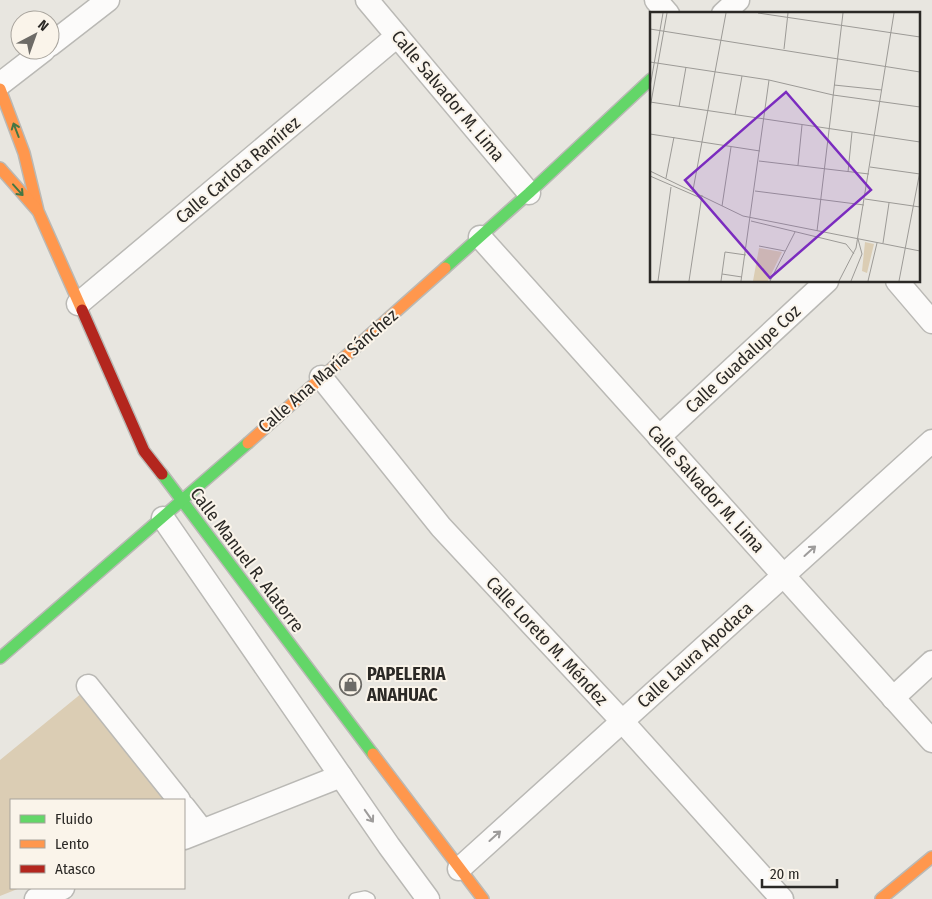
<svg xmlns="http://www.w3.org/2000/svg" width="932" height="899" viewBox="0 0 932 899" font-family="'Fira Sans Condensed',sans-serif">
  <rect width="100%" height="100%" fill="#e8e6e0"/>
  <path fill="#dbcdb4" d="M 82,693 L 164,800 L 11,800 L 11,888 L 20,888 L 0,896 L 0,760 Z"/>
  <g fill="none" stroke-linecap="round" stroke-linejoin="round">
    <defs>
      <path id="lane" d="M 355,899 L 365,897 L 369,899"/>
      <g id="street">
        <path d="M 367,0 L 529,193"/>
        <path d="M 656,0 L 668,14"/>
        <path d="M 723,14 L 738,0"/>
        <path d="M 50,45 L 108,0"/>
        <path d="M 0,84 L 44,50"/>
        <path d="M 480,237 L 932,741"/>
        <path d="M 897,281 L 932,322"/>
        <path d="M 78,304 L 397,36"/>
        <path d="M 321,377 L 441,527 L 622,721 L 782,899"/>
        <path d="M 659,437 L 827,281"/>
        <path d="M 163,518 L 389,846 L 428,899"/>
        <path d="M 88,686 L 179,800"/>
        <path d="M 893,698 L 932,662"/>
        <path d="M 184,807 L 202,830"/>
        <path d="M 184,838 L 341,776"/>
        <path d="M 459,869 L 932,441"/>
        <path d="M 36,899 L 63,888"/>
      </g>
      <g id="fast">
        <path d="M 445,268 L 529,193 L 651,79"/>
        <path d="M 162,474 L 373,754"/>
        <path d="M 0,658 L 248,443"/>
      </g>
      <g id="slow">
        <path d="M 0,89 L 24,153 L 38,211 L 82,310"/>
        <path d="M 0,168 L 37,210"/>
        <path d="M 248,443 L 445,268"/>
        <path d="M 373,754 L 483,899"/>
        <path d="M 881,899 L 932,857"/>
      </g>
      <path id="jam" d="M 82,310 L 144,451 L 162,474"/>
    </defs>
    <use href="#lane" stroke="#bab9b5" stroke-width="14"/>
    <use href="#street" stroke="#bab9b5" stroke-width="25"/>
    <use href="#fast" stroke="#bab9b5" stroke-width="14"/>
    <use href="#slow" stroke="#bab9b5" stroke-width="14"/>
    <use href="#jam" stroke="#bab9b5" stroke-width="14"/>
    <use href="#lane" stroke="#fcfbfa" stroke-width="11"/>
    <use href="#street" stroke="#fcfbfa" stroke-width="22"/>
    <use href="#fast" stroke="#63d668" stroke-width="11"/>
    <use href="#slow" stroke="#ff974d" stroke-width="11"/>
    <use href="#jam" stroke="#b3261e" stroke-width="11"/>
  </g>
  <defs><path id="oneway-shaft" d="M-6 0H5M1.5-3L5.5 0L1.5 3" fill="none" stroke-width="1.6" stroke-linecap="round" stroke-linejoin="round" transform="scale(1.25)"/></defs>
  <g stroke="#474">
    <use href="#oneway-shaft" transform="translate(16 130) rotate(-111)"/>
    <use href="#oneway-shaft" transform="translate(18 190) rotate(48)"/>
  </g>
  <g stroke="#9e9c9b">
    <use href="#oneway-shaft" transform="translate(810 551) rotate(-42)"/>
    <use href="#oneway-shaft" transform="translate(369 816) rotate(55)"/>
    <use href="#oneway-shaft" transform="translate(495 836) rotate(-42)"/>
  </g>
  <defs>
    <symbol id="shop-ring" viewBox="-11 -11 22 22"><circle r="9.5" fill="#faf4ea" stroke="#6d6b67" stroke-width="1.5"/><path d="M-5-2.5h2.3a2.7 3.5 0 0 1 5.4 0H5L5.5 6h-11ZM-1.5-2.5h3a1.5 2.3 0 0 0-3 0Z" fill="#6d6b67"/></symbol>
  </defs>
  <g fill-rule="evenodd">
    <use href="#shop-ring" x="338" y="672" width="25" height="25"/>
  </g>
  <g text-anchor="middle" stroke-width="4" stroke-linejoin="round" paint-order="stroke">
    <g font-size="18" fill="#2b2926" stroke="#faf4ea">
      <text transform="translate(448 96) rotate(50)" y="6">Calle Salvador M. Lima</text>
      <text transform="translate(238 170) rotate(-40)" y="6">Calle Carlota Ramírez</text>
      <text transform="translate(743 359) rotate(-43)" y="6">Calle Guadalupe Coz</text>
      <text transform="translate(328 371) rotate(-41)" y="6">Calle Ana María Sánchez</text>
      <text transform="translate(706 489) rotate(48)" y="6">Calle Salvador M. Lima</text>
      <text transform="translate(247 560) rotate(53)" y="6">Calle Manuel R. Alatorre</text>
      <text transform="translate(547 641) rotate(47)" y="6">Calle Loreto M. Méndez</text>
      <text transform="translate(695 655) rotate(-42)" y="6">Calle Laura Apodaca</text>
    </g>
    <g font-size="18" font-weight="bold" fill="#2b2926" stroke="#faf4ea" text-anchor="start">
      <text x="367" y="680">PAPELERIA<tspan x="367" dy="21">ANAHUAC</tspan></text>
    </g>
  </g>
  <g transform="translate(650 12)">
    <rect width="270" height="270" fill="#e8e6e0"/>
    <path d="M 215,230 L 224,232 L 217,261 L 212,259 ZM 109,236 L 132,240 L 118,269 L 103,269 Z" fill="#dbcdb4"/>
    <path fill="none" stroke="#9c9a96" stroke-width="1" d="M 108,1 L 270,25M 0,17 L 270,60M 134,37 L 138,1M 0,50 L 119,68 L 183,83 L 270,95M 184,73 L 232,78M 0,75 L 13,1M 0,90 L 270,130M 29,95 L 36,55M 0,96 L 17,1M 85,103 L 92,64M 0,122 L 110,139M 109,149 L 219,162M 148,153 L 152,113M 220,155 L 270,162M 0,159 L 93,204 L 270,239M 198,160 L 202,120M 0,164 L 53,187M 16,166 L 24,125M 43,178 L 76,1M 105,179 L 214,193M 215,187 L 270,195M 72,194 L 81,135M 101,209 L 196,232 L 204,242M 167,219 L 193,1M 233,231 L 239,191M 109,234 L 135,239M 72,262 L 92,265M 8,269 L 21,175M 39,269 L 52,183M 71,269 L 75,240 L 96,243M 91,269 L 119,68M 120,269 L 145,220M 189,269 L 206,236 L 244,1M 201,269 L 212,242 L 208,227M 218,269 L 227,231M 249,269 L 270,159"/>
    <path fill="#7b2cbf" fill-opacity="0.15" stroke="#7b2cbf" stroke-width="2.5" d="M 136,80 L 221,178 L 120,266 L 35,168 Z"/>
    <rect width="270" height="270" fill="none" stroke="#2b2926" stroke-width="2.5"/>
  </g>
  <rect x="10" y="799" width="175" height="90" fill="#faf4ea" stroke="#a7a39c"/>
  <rect x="20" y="815" width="25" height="8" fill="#63d668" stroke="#a7a39c"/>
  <text x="55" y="824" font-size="15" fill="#2b2926">Fluido</text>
  <rect x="20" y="840" width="25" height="8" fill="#ff974d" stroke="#a7a39c"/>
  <text x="55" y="849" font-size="15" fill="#2b2926">Lento</text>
  <rect x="20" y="865" width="25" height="8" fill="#b3261e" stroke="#a7a39c"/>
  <text x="55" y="874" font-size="15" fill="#2b2926">Atasco</text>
  <g transform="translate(35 35) rotate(41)"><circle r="24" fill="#faf4ea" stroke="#a7a39c"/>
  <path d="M0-4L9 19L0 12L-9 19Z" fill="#6d6b67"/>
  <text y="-8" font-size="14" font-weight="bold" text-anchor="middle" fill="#2b2926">N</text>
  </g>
  <path d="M762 879v8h75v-8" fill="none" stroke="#2b2926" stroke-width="2.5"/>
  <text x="770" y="879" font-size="15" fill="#2b2926" stroke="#faf4ea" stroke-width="4" paint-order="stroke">20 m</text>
</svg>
